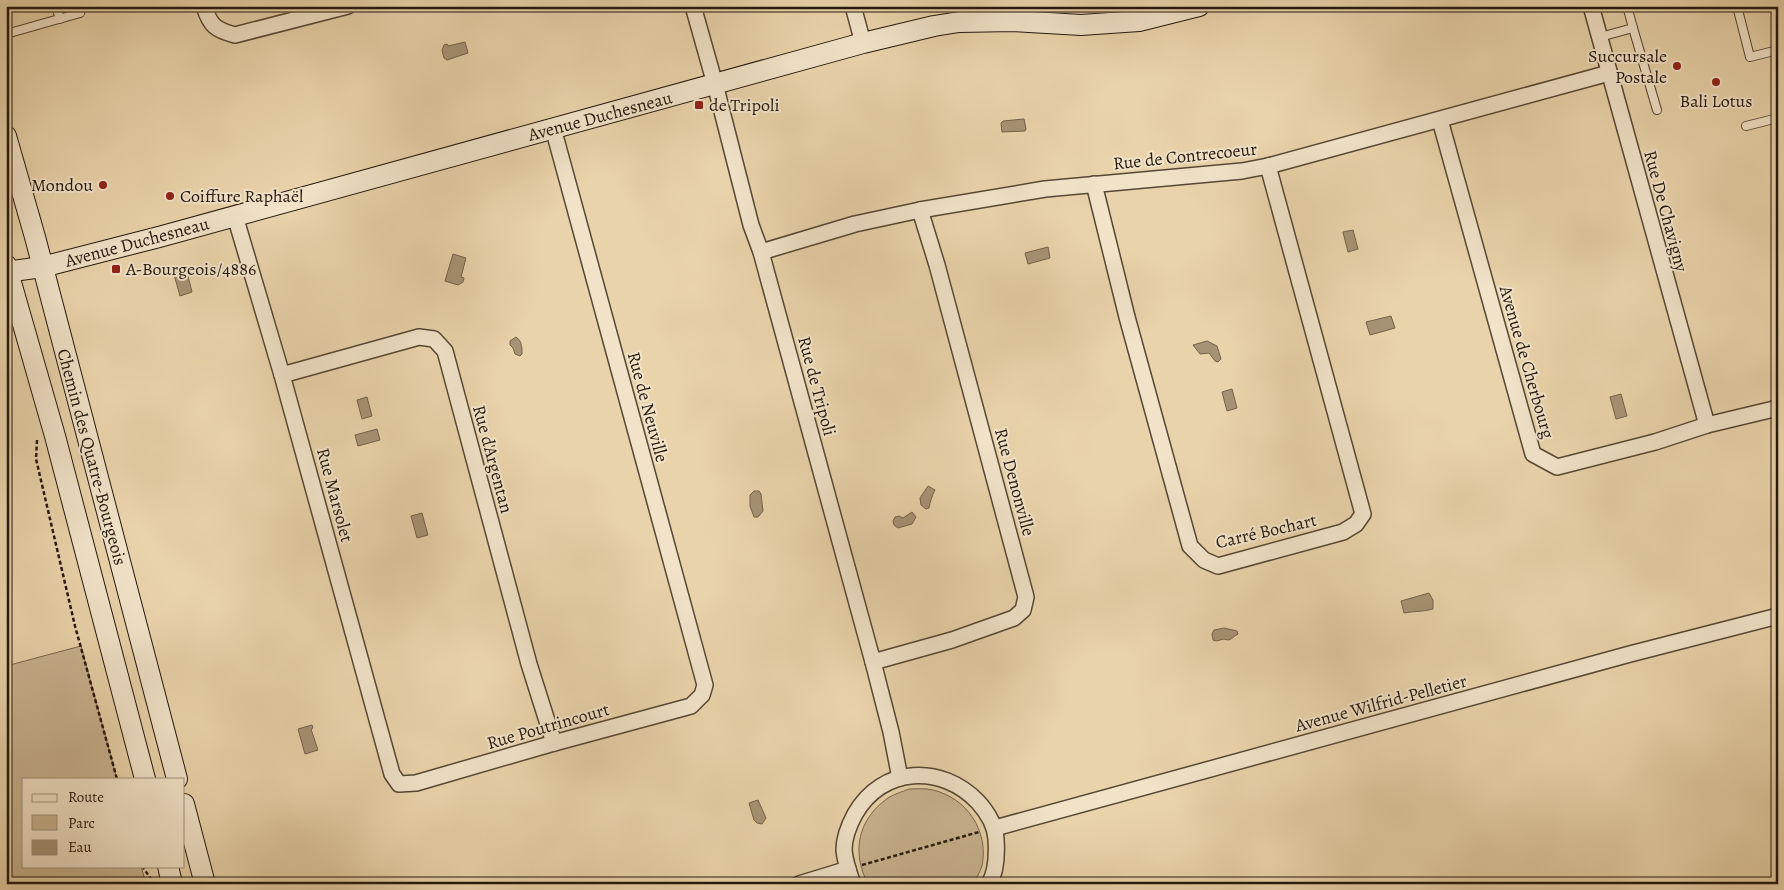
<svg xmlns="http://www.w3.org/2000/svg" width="1784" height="890" viewBox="0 0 1784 890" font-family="Alegreya,serif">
  <rect width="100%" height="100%" fill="#e9d3aa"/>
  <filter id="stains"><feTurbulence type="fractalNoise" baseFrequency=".004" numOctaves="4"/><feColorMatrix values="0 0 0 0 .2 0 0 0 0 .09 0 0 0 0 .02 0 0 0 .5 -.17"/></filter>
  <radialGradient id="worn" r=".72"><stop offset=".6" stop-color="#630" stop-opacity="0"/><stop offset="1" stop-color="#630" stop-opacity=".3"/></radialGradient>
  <g fill="#c8b38f" stroke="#76664e">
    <path d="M 81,646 L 117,779 L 24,779 L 24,866 L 141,866 L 146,884 L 6,884 L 6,666 Z"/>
    <path d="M 909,789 C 917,789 925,788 933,790 C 967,798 989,831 982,866 C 980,872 976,878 974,884 L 868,884 C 851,852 858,819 888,798 C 894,794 902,792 909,789 Z"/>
  </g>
  <g fill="#a69375" stroke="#72624b">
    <path d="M 465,42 L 468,53 L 447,60 L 444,58 L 442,50 L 444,45 L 447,44 L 448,46 Z"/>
    <path d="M 1024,119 L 1026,129 L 1025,131 L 1002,132 L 1001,123 L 1003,121 Z"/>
    <path d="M 1353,230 L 1358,249 L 1348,252 L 1343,232 Z"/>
    <path d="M 1048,247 L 1050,258 L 1028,264 L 1025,253 Z"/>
    <path d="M 453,254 L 466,258 L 461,277 L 464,278 L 463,282 L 458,285 L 445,281 Z"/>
    <path d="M 186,268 L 192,292 L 180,296 L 173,271 Z"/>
    <path d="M 1391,316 L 1395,328 L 1370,335 L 1366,322 Z"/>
    <path d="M 516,337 C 522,341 522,347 522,354 L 520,356 L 515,354 L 513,348 L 510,345 L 510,341 Z"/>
    <path d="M 1207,341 L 1217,346 L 1221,359 L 1218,362 L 1215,361 L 1209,353 L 1200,354 L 1193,345 Z"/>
    <path d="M 1232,389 L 1237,408 L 1227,411 L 1222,392 Z"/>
    <path d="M 1621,394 L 1627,416 L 1616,419 L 1610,397 Z"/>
    <path d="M 367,397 L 372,416 L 362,419 L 357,400 Z"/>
    <path d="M 377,429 L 380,440 L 358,446 L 355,435 Z"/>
    <path d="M 928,486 L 935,490 C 932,496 930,502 929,508 L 926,509 L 921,505 L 920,498 Z"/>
    <path d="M 754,491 L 759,491 L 761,494 L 763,511 L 758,517 L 754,517 L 750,506 L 750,495 Z"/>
    <path d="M 912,512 L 916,517 L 912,524 L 898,528 L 894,525 L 893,521 L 895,517 L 899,516 L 903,518 Z"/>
    <path d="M 422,513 L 428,535 L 417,538 L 411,516 Z"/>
    <path d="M 1429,593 L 1433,600 L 1433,609 C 1423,612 1414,611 1404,613 L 1401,601 Z"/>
    <path d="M 1224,628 L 1237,631 L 1238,634 C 1232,637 1231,642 1224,639 L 1216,641 L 1213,640 L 1212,634 L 1214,630 Z"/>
    <path d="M 312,725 L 313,728 L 311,729 L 318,750 L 305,754 L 298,729 Z"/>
    <path d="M 758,800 L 766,818 L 762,824 L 757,823 L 754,820 L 749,803 Z"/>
  </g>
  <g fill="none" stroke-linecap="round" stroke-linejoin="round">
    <defs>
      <g id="lane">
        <path d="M 56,6 L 60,19"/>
        <path d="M 1737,6 L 1750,57 L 1778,50"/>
        <path d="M 1633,28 L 1657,110"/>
        <path d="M 6,34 L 80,13 L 78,6"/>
        <path d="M 1600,37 L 1633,28 L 1627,6"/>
        <path d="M 1746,126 L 1778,118"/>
      </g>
      <g id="street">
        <path d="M 204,6 C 210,26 216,30 235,35 L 348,6"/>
        <path d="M 693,6 L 715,84 L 751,225 L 761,252 L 873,662 L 891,732 L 900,778"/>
        <path d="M 853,6 L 863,43"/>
        <path d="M 1591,6 L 1707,425"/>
        <path d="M 1440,120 L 1533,454 L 1557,467 L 1655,442 L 1707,425 L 1778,408"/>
        <path d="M 1094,184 L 1127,317 L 1190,546 L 1204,560 L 1218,566 L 1343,532 L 1356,524 L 1363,514 L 1268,166"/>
        <path d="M 235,216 L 282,375 L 392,774 L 399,784 L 416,783 L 554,743 L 691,706 L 702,695 L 705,685 L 553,128"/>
        <path d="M 761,252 L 855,224 L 920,210 L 1045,189 L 1242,171 L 1268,166 L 1609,73"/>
        <path d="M 282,375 L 419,337 L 434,339 L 445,351 L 529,664 L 554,743"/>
        <path d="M 873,662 L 952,640 L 1014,618 L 1023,610 L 1026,597 L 937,265 L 920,210"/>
        <path d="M 995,828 L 1630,654 L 1778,616"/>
        <path d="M 799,884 L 848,869"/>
        <path d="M 853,884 C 849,873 845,862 844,850 C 844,838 849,825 855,814 C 882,766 942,764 978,802 C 988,813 995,824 996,839 C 997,854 997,871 989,884"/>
      </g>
      <g id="secondary">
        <path d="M 6,136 L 35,237 L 177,779"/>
        <path d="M 6,265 L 55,436 L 145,779"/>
        <path d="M 6,272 L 42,267 L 159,237 L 863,43 L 934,26 L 959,22 L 1014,21 L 1081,25 L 1139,21 L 1199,6"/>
        <path d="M 184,804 L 205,884"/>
        <path d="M 168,866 L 172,884"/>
      </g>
    </defs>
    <use href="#lane" stroke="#564734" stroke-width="10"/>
    <use href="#street" stroke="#564734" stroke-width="18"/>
    <use href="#secondary" stroke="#25180d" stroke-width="22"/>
    <g stroke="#25180d" stroke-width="2.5" stroke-dasharray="4 2.5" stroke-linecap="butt">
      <path d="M 37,440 L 36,459 L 75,626 L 117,779"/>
      <path d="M 862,865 L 979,832"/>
      <path d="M 142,866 L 151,879"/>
    </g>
    <use href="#lane" stroke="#f1e2c8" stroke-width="8"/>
    <use href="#street" stroke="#f1e2c8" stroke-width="15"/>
    <use href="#secondary" stroke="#f1e2c8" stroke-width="20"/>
  </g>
  <g fill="#8f2418" stroke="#f1e2c8" stroke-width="2">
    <circle cx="1677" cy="66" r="5"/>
    <circle cx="1716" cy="82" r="5"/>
    <rect x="694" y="100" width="10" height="10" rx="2.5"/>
    <circle cx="103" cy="185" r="5"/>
    <circle cx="170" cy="196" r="5"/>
    <rect x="111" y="264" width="10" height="10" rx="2.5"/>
  </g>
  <g text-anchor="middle" stroke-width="4" stroke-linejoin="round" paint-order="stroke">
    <g font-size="18" fill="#25180d" stroke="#f1e2c8" text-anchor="start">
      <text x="1667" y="62" text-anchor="end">Succursale<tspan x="1667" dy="21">Postale</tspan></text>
      <text x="1716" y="107" text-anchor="middle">Bali Lotus</text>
      <text x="709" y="111">de Tripoli</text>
      <text x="93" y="191" text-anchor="end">Mondou</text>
      <text x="180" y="202">Coiffure Raphaël</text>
      <text x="126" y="275">A-Bourgeois/4886</text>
    </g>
    <g font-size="18" fill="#25180d" stroke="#f1e2c8">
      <text transform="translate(600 116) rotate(-15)" y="6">Avenue Duchesneau</text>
      <text transform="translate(1185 156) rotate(-6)" y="6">Rue de Contrecoeur</text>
      <text transform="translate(1666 211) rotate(75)" y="6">Rue De Chavigny</text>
      <text transform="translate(137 242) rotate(-15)" y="6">Avenue Duchesneau</text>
      <text transform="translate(1527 362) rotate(74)" y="6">Avenue de Cherbourg</text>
      <text transform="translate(817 386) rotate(75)" y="6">Rue de Tripoli</text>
      <text transform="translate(648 407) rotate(75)" y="6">Rue de Neuville</text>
      <text transform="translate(92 457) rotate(75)" y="6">Chemin des Quatre-Bourgeois</text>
      <text transform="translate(493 459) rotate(75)" y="6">Rue d'Argentan</text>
      <text transform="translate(1015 482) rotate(75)" y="6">Rue Denonville</text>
      <text transform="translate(335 495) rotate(75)" y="6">Rue Marsolet</text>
      <text transform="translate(1266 531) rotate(-13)" y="6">Carré Bochart</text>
      <text transform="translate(1381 703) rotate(-15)" y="6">Avenue Wilfrid-Pelletier</text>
      <text transform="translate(548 726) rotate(-16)" y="6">Rue Poutrincourt</text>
    </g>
  </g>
  <rect width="1784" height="890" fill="none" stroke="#e9d3aa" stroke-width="25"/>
  <rect x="8" y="8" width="1769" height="875" fill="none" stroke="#25180d" stroke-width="2.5"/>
  <rect x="12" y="12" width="1759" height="865" fill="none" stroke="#25180d"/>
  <rect x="22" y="778" width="162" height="90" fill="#f1e2c8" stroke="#9f917d"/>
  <rect x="32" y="794" width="25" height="8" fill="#f1e2c8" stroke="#9f917d"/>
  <text x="68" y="802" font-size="15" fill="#25180d">Route</text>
  <rect x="32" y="815" width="25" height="15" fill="#c8b38f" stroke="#9f917d"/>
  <text x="68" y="828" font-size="15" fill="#25180d">Parc</text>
  <rect x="32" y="840" width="25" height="15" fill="#a69375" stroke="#9f917d"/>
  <text x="68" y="852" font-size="15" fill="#25180d">Eau</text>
  <rect width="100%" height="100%" filter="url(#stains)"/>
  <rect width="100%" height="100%" fill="url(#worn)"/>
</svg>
